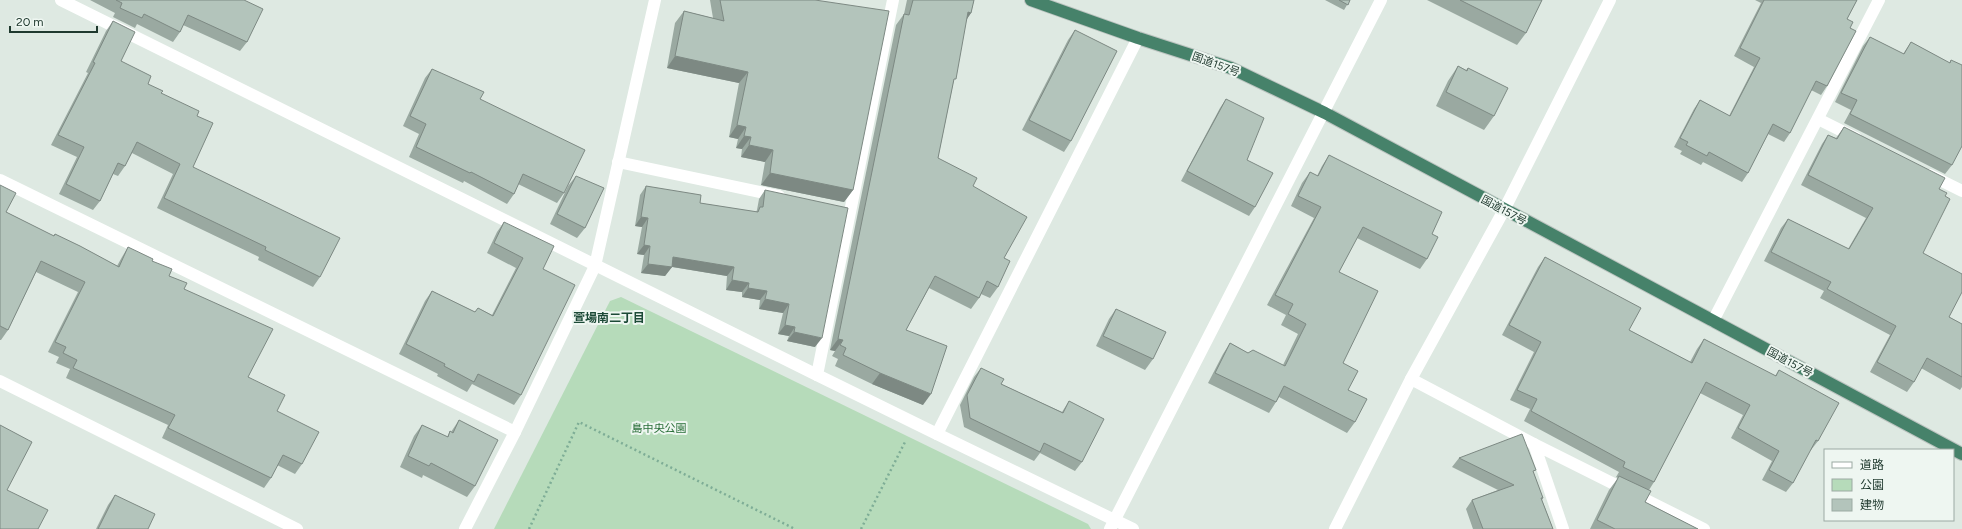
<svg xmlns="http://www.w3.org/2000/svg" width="1962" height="529" viewBox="0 0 1962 529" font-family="Figtree,'Noto Sans JP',sans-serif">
  <rect width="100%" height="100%" fill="#dee9e2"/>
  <path fill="#b6dbba" d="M 621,297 L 1088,524 L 1091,529 L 494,529 L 610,301 Z"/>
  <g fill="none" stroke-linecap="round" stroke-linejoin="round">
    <defs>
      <path id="trunk" d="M 1031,0 L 1138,38 L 1231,68 L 1325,113 L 1962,454"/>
    </defs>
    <use href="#trunk" stroke="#bcc4c0" stroke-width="14"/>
    <g stroke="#7ead96" stroke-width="2.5" stroke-dasharray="2 3" stroke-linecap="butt">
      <path d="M 529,529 L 579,422 L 795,529"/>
      <path d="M 861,529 L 905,442"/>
    </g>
    <g stroke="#fff" stroke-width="12">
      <path d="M 61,0 L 817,375"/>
      <path d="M 893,0 L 817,375 L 937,434"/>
      <path d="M 1818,119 L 1856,138"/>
      <path d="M 618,162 L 779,196"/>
      <path d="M 1930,175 L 1962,191"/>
      <path d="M 0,180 L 515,432"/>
      <path d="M 1713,321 L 1879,0"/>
      <path d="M 1411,379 L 1534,444"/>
      <path d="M 0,381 L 297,529"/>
      <path d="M 465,529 L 515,432 L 595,266 L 655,0"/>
      <path d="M 1110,529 L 1381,0"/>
      <path d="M 1133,529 L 937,434 L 1138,38"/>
      <path d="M 1563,529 L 1534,444 L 1704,529"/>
    </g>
    <path stroke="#fff" stroke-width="12" d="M 1335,529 L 1411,379 L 1504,210 L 1610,0"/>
    <use href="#trunk" stroke="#46826a" stroke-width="12"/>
  </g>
  <g fill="#9aa9a1">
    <path d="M 90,0 L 244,0 L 247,42 L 240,51 L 183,25 L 180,32 L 173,42 L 137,24 L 135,28 L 113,17 L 115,13 Z"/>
    <path d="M 710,0 L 815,0 L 853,190 L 844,202 L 761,185 L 765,162 L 741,157 L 742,149 L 736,148 L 738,139 L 729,137 L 739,83 L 667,68 L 675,23 L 684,11 L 713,18 Z"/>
    <path d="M 907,0 L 974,0 L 971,13 L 966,20 L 938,158 L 973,186 L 1004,258 L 998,287 L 990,298 L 981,294 L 979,298 L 971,309 L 929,288 L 906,330 L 923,405 L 872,384 L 835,366 L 838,359 L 832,356 L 835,351 L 830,350 L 896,25 L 904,14 Z"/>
    <path d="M 1325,0 L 1350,0 L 1344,10 Z"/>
    <path d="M 1427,0 L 1542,0 L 1526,33 L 1517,45 Z"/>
    <path d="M 1755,0 L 1857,0 L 1847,19 L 1850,28 L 1827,86 L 1821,95 L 1811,90 L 1790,133 L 1784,142 L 1768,134 L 1748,173 L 1742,182 L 1703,162 L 1701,165 L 1680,154 L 1682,151 L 1674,147 L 1694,109 L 1700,100 L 1729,116 L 1754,67 L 1734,56 L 1761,3 Z"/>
    <path d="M 113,21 L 121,61 L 148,84 L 161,93 L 197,116 L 193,167 L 320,277 L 313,287 L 258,260 L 259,257 L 157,208 L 173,174 L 132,153 L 125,166 L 118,176 L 113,174 L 100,201 L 93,210 L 59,194 L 77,157 L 51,145 L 88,73 L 86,72 L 106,31 Z"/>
    <path d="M 1075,30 L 1071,141 L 1064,152 L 1022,130 L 1068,40 Z"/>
    <path d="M 1870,37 L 1903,54 L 1911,42 L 1949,63 L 1951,60 L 1952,165 L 1945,174 L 1844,123 L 1851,110 L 1835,102 L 1863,46 Z"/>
    <path d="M 1458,66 L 1466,70 L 1468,68 L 1494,116 L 1484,130 L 1436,106 L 1448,81 Z"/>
    <path d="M 432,69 L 480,99 L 564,193 L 557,203 L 518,184 L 514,194 L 507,204 L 464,181 L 463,183 L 409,157 L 419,134 L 403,126 L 425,78 Z"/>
    <path d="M 1226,99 L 1247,160 L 1255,207 L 1249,216 L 1181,181 L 1220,108 Z"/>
    <path d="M 1844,127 L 1939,189 L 1923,253 L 1949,317 L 1962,324 L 1962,387 L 1960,390 L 1921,368 L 1914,382 L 1907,392 L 1870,372 L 1890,335 L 1820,298 L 1824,291 L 1764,261 L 1781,228 L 1788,219 L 1848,249 L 1866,218 L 1801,185 L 1822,144 L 1828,135 L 1836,138 Z"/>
    <path d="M 1329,155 L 1432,234 L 1427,259 L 1420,269 L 1357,238 L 1339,272 L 1343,363 L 1355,422 L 1347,433 L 1279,397 L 1276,402 L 1269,413 L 1208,383 L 1223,354 L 1230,343 L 1248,353 L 1283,365 L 1298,334 L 1281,325 L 1286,315 L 1267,305 L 1314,218 L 1291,206 L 1302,183 L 1310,172 L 1317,176 L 1322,166 Z"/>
    <path d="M 576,176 L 585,228 L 577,238 L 550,224 L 568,186 Z"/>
    <path d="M 0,185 L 6,212 L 53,236 L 55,234 L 117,266 L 122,257 L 128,247 L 152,261 L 184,289 L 248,377 L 277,411 L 302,464 L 295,474 L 277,465 L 271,478 L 264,488 L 162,438 L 168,425 L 66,378 L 70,369 L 56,363 L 59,357 L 48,352 L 78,292 L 36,272 L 8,330 L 1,340 L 0,340 Z"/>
    <path d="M 646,186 L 700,203 L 756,212 L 757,210 L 759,199 L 765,190 L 815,347 L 787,341 L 789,336 L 778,334 L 783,313 L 759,309 L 760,300 L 742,297 L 742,292 L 726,290 L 727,276 L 672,267 L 665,276 L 641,273 L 644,255 L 637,254 L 642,227 L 635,226 L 640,195 Z"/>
    <path d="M 504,222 L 543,269 L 521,395 L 514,405 L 472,384 L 467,392 L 437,376 L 438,374 L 399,354 L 425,301 L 432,291 L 475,312 L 478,308 L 492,315 L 516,268 L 487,253 L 497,232 Z"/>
    <path d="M 1545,257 L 1629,330 L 1690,362 L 1697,349 L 1704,339 L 1775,376 L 1779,370 L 1818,441 L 1811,450 L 1810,450 L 1793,483 L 1786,492 L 1762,480 L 1772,461 L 1731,438 L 1743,415 L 1700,393 L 1654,482 L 1649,490 L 1645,502 L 1698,529 L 1590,529 L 1609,490 L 1618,478 L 1616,477 L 1619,472 L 1524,421 L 1530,409 L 1510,400 L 1534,352 L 1502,335 L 1538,267 Z"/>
    <path d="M 1116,309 L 1153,359 L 1145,370 L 1096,346 L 1109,319 Z"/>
    <path d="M 981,368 L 1001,384 L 1062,412 L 1069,401 L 1082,462 L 1075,471 L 1040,453 L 1034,461 L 964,427 L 960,405 L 974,377 Z"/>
    <path d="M 459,420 L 475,486 L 467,497 L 423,475 L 422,478 L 400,467 L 414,436 L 422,425 L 447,437 L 450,431 L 451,432 Z"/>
    <path d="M 1459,458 L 1534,474 L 1543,498 L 1542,500 L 1553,529 L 1473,529 L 1466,509 L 1472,500 L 1498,490 L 1452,467 Z"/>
    <path d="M 115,495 L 148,529 L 96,529 L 108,505 Z"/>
  </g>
  <g fill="#7d8983">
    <path d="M 968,12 L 971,13 L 963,25 Z"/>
    <path d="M 675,56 L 748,72 L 739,83 L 667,68 Z"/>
    <path d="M 737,125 L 746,127 L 738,139 L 729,137 Z"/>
    <path d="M 744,136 L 751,137 L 742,149 L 736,148 Z"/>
    <path d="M 749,145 L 773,150 L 765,162 L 741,157 Z"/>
    <path d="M 770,173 L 853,190 L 844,202 L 761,185 Z"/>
    <path d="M 641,217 L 648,218 L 642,227 L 635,226 Z"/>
    <path d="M 644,245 L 650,246 L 644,255 L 637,254 Z"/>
    <path d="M 673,257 L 734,267 L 727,276 L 667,266 Z"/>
    <path d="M 648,264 L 672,267 L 665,276 L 641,273 Z"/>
    <path d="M 732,280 L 749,283 L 742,292 L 726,290 Z"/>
    <path d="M 748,288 L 767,291 L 760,300 L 742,297 Z"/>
    <path d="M 765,299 L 789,304 L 783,313 L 759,309 Z"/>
    <path d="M 785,325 L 795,327 L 789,336 L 778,334 Z"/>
    <path d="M 794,332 L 822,338 L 815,347 L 787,341 Z"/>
    <path d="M 838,339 L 843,340 L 835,351 L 830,350 Z"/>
    <path d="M 880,373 L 931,394 L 923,405 L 872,384 Z"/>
  </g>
  <g fill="#b3c4bb" stroke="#7d8983">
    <path d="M 116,0 L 244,0 L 263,9 L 247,42 L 188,15 L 180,32 L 144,14 L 142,18 L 120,8 L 122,3 Z"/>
    <path d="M 720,0 L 815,0 L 889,11 L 853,190 L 770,173 L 773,150 L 749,145 L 751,137 L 744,136 L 746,127 L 737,125 L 748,72 L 675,56 L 684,11 L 724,21 Z"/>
    <path d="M 913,0 L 974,0 L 971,13 L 968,12 L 956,79 L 954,79 L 938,158 L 977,178 L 973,186 L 1027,217 L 1004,258 L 1010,261 L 998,287 L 987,281 L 979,298 L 935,276 L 906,330 L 947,346 L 931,394 L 880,373 L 843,355 L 846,348 L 840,345 L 843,340 L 838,339 L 904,14 L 909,15 Z"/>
    <path d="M 1339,0 L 1350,0 L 1348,5 Z"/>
    <path d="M 1460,0 L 1542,0 L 1526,33 Z"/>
    <path d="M 1764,0 L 1857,0 L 1847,19 L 1853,22 L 1850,28 L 1856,31 L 1827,86 L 1816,81 L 1790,133 L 1773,124 L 1748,173 L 1709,152 L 1707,156 L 1686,145 L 1688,142 L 1680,138 L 1700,100 L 1730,116 L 1760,58 L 1740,48 Z"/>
    <path d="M 113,21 L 135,32 L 121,61 L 151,76 L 148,84 L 163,91 L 161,93 L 199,111 L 197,116 L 213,123 L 193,167 L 340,238 L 320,277 L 265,250 L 266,247 L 164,198 L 180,164 L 137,142 L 125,166 L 118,163 L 100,201 L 66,184 L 84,147 L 58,135 L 95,63 L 93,62 Z"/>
    <path d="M 1075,30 L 1117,51 L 1071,141 L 1029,120 Z"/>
    <path d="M 1870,37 L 1904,54 L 1911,42 L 1950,63 L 1951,60 L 1962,65 L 1962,146 L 1952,165 L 1850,114 L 1857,100 L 1841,93 Z"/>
    <path d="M 1458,66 L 1467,71 L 1468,68 L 1508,88 L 1494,116 L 1446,92 Z"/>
    <path d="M 432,69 L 484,92 L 480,99 L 585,150 L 564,193 L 523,174 L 514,194 L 471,172 L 470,173 L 416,147 L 426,124 L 410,116 Z"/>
    <path d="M 1226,99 L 1264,118 L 1247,160 L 1273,173 L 1255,207 L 1187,171 Z"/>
    <path d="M 1844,127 L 1945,178 L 1939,189 L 1947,193 L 1945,196 L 1950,199 L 1923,253 L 1962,274 L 1962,292 L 1949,317 L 1962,324 L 1962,377 L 1927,358 L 1914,382 L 1877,362 L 1896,326 L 1827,289 L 1831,282 L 1771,252 L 1788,219 L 1849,249 L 1873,208 L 1808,175 L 1828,135 L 1837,139 Z"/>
    <path d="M 1329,155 L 1442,212 L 1432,234 L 1438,237 L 1427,259 L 1363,227 L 1339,272 L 1378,291 L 1343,363 L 1358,371 L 1348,390 L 1367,399 L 1355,422 L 1284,386 L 1276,402 L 1215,373 L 1230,343 L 1248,353 L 1253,350 L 1285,366 L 1306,324 L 1288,314 L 1293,304 L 1275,295 L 1321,207 L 1298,196 L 1310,172 L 1318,176 Z"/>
    <path d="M 576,176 L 604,188 L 585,228 L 557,214 Z"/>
    <path d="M 0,185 L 16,193 L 6,212 L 54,236 L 55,234 L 80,246 L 119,267 L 128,247 L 153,259 L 152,261 L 172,269 L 169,276 L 187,283 L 184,289 L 273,329 L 248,377 L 285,395 L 277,411 L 319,432 L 302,464 L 283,455 L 271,478 L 168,428 L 175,415 L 73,368 L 77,360 L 63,353 L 66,347 L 55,342 L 85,282 L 41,261 L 8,330 L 0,326 Z"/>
    <path d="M 646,186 L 701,195 L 700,203 L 758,212 L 760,207 L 763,207 L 765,190 L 848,208 L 822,338 L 794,332 L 795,327 L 785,325 L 789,304 L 765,299 L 767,291 L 748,288 L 749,283 L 732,280 L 734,267 L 673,257 L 672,267 L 648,264 L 650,246 L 644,245 L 648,218 L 641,217 Z"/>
    <path d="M 504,222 L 554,246 L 543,269 L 575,285 L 521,395 L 478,374 L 474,382 L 444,366 L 445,364 L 406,344 L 432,291 L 475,312 L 478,308 L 493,316 L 523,258 L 494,243 Z"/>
    <path d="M 1545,257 L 1641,308 L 1629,330 L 1692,363 L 1704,339 L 1776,376 L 1779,370 L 1839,403 L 1818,441 L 1816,440 L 1793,483 L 1769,470 L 1779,451 L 1738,428 L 1750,405 L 1706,382 L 1654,482 L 1623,467 L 1625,462 L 1531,411 L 1537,399 L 1517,390 L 1541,342 L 1509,325 Z"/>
    <path d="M 1116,309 L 1166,332 L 1153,359 L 1103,336 Z"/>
    <path d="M 981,368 L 1004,379 L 1001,384 L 1063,413 L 1069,401 L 1104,419 L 1082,462 L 1044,443 L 1040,452 L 970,418 L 967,395 Z"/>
    <path d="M 459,420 L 498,440 L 475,486 L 431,463 L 429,466 L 408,456 L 422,425 L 448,437 L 450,431 L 453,433 Z"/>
    <path d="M 0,425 L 32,442 L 7,490 L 48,510 L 38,529 L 0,529 Z"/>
    <path d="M 1522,434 L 1536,470 L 1533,471 L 1543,498 L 1541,498 L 1553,529 L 1483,529 L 1472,500 L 1514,485 L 1459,458 Z"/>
    <path d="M 1619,476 L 1651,491 L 1645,502 L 1698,529 L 1615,529 L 1597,520 Z"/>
    <path d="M 115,495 L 155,514 L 148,529 L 98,529 Z"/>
  </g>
  <g text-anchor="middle" stroke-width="4" stroke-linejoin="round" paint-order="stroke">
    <g font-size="11" fill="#1f392e" stroke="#eef6f1">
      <text transform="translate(1216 64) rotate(20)" y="4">国道157号</text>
      <text transform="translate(1504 210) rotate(28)" y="4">国道157号</text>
      <text transform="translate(1790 362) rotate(28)" y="4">国道157号</text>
    </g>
    <g font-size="11" fill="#2a6f39" stroke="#eef6f1">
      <text x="659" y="432">島中央公園</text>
    </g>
    <g font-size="12" font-weight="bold" fill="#1c4a37" stroke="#eef6f1">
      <text x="609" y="322">萱場南二丁目</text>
    </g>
  </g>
  <rect x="1824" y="449" width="130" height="72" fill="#eef6f1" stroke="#9baaa3"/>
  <rect x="1832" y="462" width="20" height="6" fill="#ffffff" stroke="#9baaa3"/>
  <text x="1860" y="469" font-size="12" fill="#1f392e">道路</text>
  <rect x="1832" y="479" width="20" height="12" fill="#b6dbba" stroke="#9baaa3"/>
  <text x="1860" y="489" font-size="12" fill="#1f392e">公園</text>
  <rect x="1832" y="499" width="20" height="12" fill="#b3c4bb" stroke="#9baaa3"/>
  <text x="1860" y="509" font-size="12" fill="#1f392e">建物</text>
  <path d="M10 26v6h87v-6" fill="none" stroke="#1f392e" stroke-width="2"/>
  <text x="16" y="26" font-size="12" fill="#1f392e" stroke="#eef6f1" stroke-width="3" paint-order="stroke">20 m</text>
</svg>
